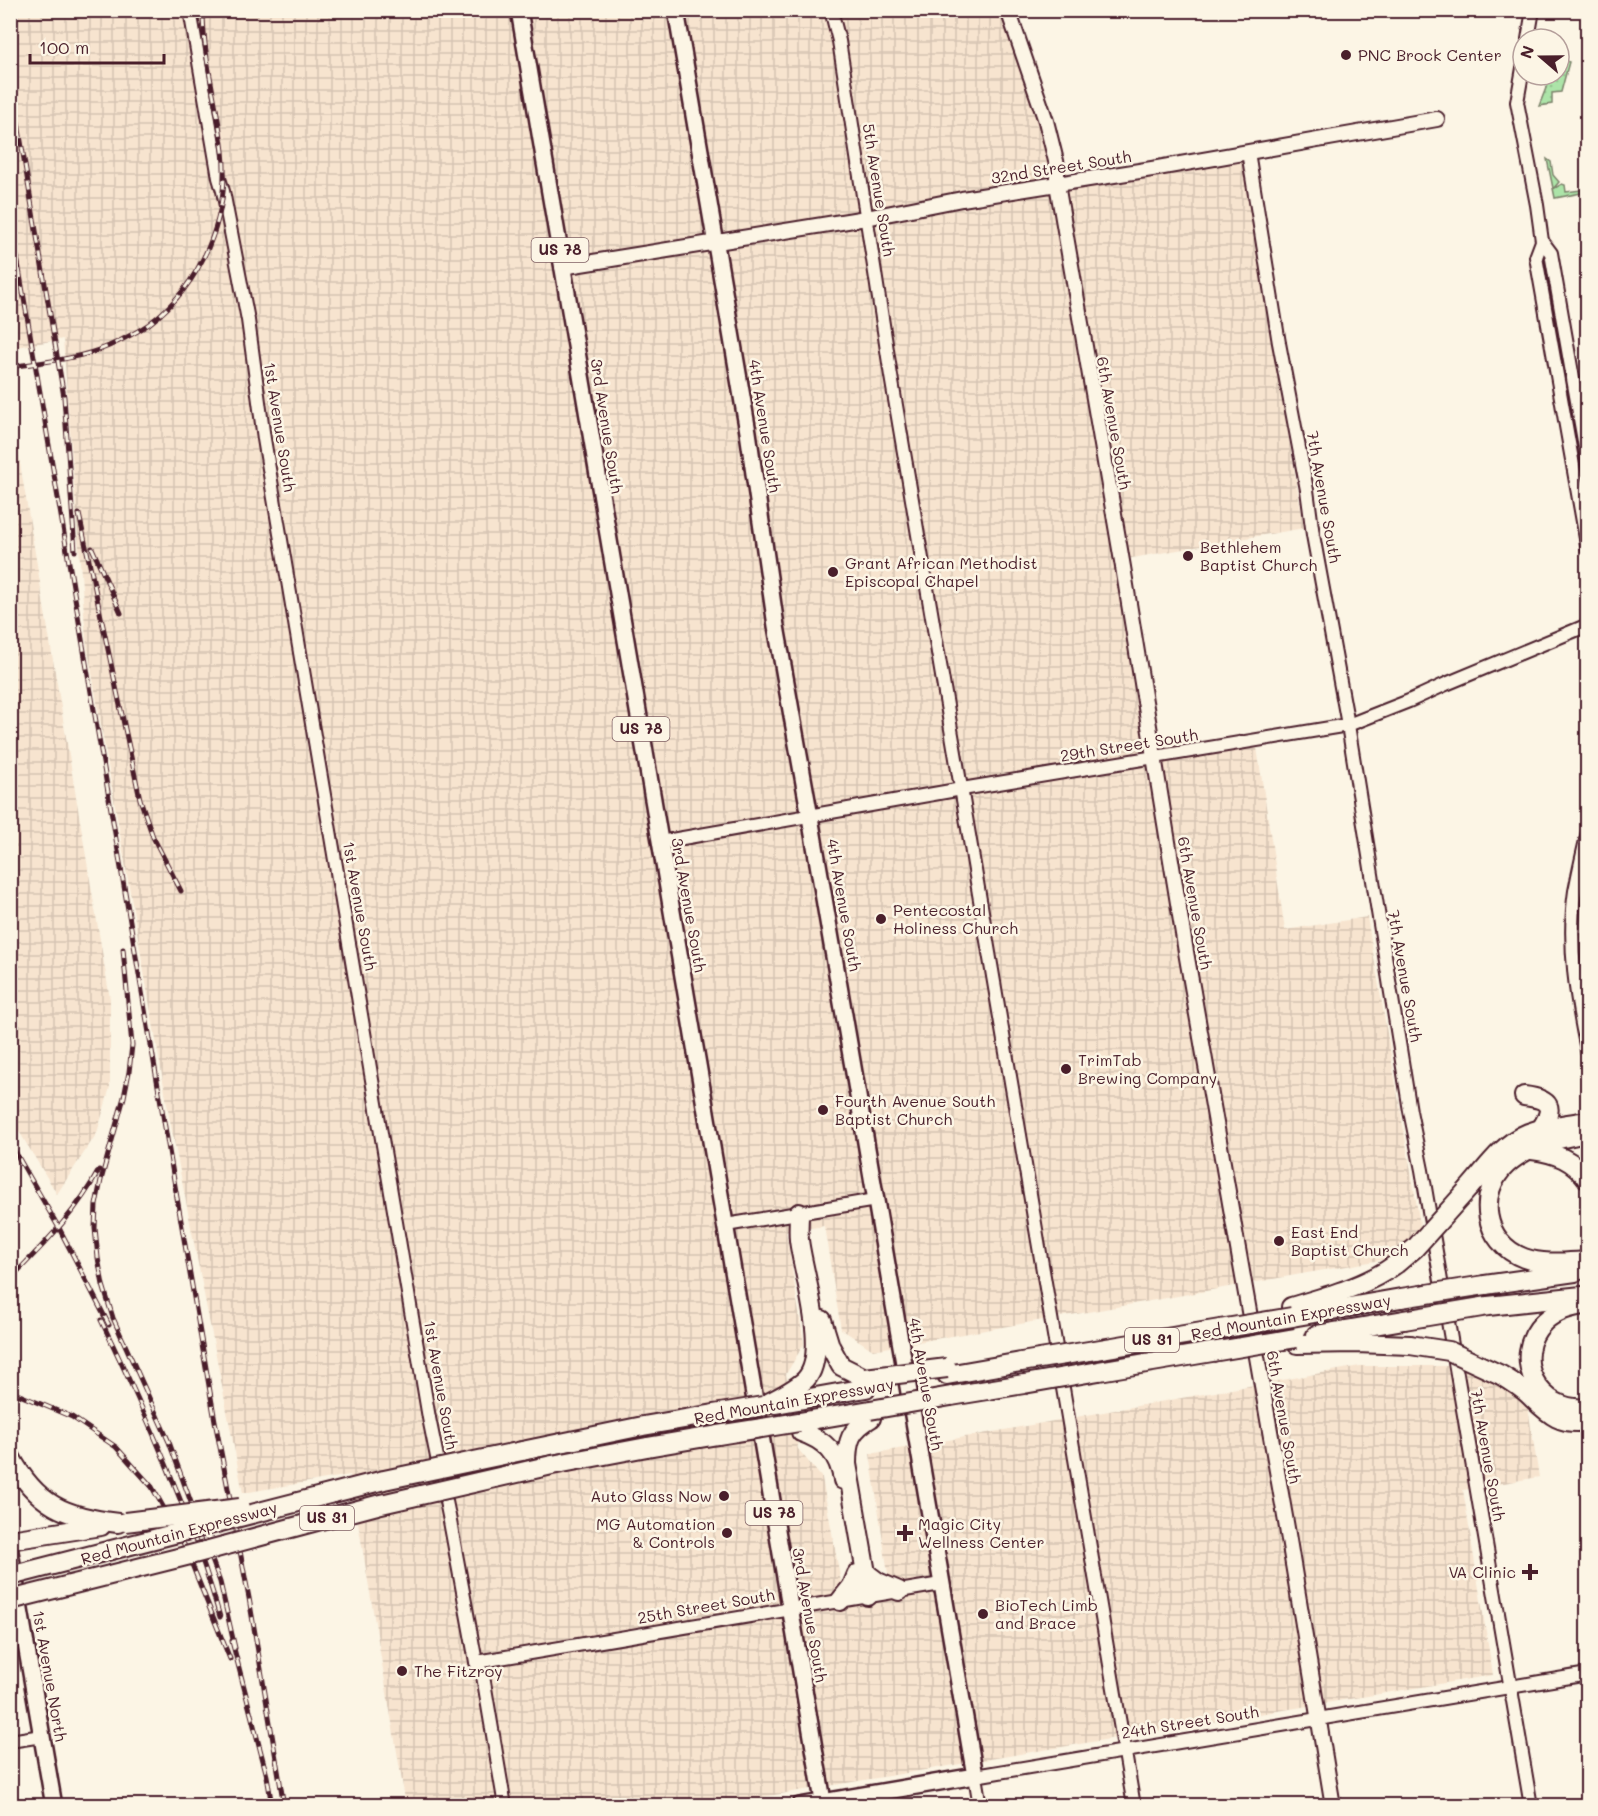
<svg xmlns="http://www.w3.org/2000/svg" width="1598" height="1816" viewBox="0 0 1598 1816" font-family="Mali,sans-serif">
  <defs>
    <pattern id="industrial-grid" width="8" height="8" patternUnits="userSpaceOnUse" patternTransform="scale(1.5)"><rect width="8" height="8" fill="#f7e4cf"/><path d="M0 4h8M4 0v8" fill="none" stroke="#d5c3b2"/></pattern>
    <pattern id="grass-dots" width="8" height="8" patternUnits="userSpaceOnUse" patternTransform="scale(1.5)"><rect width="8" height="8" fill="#ace4a8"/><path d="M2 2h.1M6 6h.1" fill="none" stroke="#96c391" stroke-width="1.8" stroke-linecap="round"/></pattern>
  </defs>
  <rect width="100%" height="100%" fill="#fcf5e5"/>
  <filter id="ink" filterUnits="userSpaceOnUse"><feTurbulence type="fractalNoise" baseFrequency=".0167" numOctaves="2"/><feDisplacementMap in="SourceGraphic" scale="12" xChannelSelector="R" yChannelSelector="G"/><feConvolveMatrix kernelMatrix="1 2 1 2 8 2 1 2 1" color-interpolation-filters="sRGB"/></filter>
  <g filter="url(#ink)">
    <g fill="url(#industrial-grid)">
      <path d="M 11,11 L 1018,11 L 1072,186 L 1242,159 L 1304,528 L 1115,561 L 1147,765 L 1257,748 L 1285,930 L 1367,917 L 1421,1230 L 1392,1258 L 873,1350 L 841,1329 L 824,1226 L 786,1232 L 804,1344 L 786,1374 L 798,1449 L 822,1478 L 841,1582 L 888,1574 L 870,1454 L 1360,1366 L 1463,1366 L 1527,1402 L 1539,1477 L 1463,1490 L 1493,1675 L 715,1805 L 406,1805 L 350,1475 L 243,1493 L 169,1115 L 86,639 L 63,339 L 11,348 Z"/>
      <path d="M 10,404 L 110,999 L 110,1087 L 97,1133 L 57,1194 L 11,1118 Z"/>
    </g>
    <path fill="url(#grass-dots)" stroke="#7b826a" stroke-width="1.5" d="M 1559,59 L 1569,62 L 1561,92 L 1552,93 L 1552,104 L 1539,106 L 1551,75 L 1559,75 Z"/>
    <path fill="#ace4a8" stroke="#7b826a" stroke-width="1.5" d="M 1547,159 L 1551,162 L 1553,175 L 1559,182 L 1553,189 L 1562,184 L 1565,185 L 1566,192 L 1582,190 L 1581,193 L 1555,198 Z"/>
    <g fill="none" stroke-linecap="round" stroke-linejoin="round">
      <defs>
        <g id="tertiary">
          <path d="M 190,10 L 219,178 L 223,191 L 248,320 L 264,439 L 429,1418 L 449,1516 L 476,1662 L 483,1676 L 505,1806"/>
          <path d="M 831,10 L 839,41 L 891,376 L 1134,1806"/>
          <path d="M 1528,39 L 1533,10"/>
          <path d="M 1523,68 L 1517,102 L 1537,205 L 1542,241 L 1536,257 L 1588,550"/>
          <path d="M 1248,152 L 1279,343 L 1307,490 L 1313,535 L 1348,725 L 1410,1111 L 1422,1170 L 1531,1806"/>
          <path d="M 1542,241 L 1551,253 L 1588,464"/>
          <path d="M 1588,832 C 1583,852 1579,871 1575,891 C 1567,945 1577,1002 1588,1055"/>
          <path d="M 660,842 L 962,789 L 1348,725 L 1409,701 L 1446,684 L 1588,625"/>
          <path d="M 726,1225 L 876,1200"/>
          <path d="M 476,1662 L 941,1584"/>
          <path d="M 10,1741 L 42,1736"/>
          <path d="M 980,1806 L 975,1776 L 1588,1674"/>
        </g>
        <g id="secondary">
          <path d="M 1008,10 L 1046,121 L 1057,165 L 1057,184 L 1123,567 L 1186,952 L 1287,1528 L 1333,1806"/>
          <path d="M 562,267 L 866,218 L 962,199 L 1152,169 L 1437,119"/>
        </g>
        <g id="primary">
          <path d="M 519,10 L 823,1801"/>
          <path d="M 676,10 L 748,432 L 776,626 L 810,817 L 975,1776 L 799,1806"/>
          <path d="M 10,1552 L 54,1806"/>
        </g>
        <g id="motorway">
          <path d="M 1524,1096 C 1550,1099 1556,1107 1540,1130"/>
          <path d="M 1588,1133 C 1560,1138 1528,1145 1507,1164 C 1476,1192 1483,1243 1524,1258 C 1544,1265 1566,1262 1588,1261"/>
          <path d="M 1532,1150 C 1556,1153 1574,1160 1588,1180"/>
          <path d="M 1469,1188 C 1486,1169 1503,1143 1528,1133 C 1544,1127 1563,1125 1580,1122"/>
          <path d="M 1485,1285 L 1575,1272"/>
          <path d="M 1588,1304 C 1572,1307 1556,1310 1544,1322 C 1509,1356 1538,1414 1588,1408"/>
          <path d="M 1488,1306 L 1582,1296"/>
          <path d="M 1291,1307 C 1327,1296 1365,1287 1396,1264"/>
          <path d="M 1292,1317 L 1401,1298"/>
          <path d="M 822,1320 L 830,1346 L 841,1366 L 865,1378"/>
          <path d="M 1316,1335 L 1404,1320"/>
          <path d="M 1297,1344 L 1356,1343 L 1410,1345"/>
          <path d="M 1095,1350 L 1208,1331"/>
          <path d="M 1099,1371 L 1212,1352"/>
          <path d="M 947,1375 L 1021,1362"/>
          <path d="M 1501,1375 C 1511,1381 1521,1387 1529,1395 C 1548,1413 1559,1426 1588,1421"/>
          <path d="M 951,1396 L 1024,1384"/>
          <path d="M 776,1404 L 866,1388"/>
          <path d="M 763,1406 C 777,1398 795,1390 806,1379 C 830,1352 803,1274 799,1240 C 798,1231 799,1222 799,1213"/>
          <path d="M 799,1422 L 870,1410"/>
          <path d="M 801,1432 C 825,1440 839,1454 843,1480"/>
          <path d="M 647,1447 L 718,1435"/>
          <path d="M 522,1451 L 643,1426 L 714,1414"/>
          <path d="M 10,1456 C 36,1505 65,1517 118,1523"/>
          <path d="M 10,1540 L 101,1526"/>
          <path d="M 866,1573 L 878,1582 L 899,1591"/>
          <path d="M 868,1596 L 866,1573 L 847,1464 C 847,1441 850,1430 871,1418"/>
          <path d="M 840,1601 L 852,1586 L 857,1574"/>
        </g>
      </defs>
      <use href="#tertiary" stroke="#4a1f2b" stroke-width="16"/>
      <use href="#secondary" stroke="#4a1f2b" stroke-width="18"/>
      <use href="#primary" stroke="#4a1f2b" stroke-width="20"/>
      <use href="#motorway" stroke="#4a1f2b" stroke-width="22"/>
      <use href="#tertiary" stroke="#fcf5e5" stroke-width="12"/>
      <use href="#secondary" stroke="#fcf5e5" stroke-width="14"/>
      <use href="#primary" stroke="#fcf5e5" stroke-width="15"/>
      <use href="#motorway" stroke="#fcf5e5" stroke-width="18"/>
      <defs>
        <g id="rail">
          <path d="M 10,76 L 64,397 L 75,551"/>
          <path d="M 10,216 L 215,1421 L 249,1598 L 284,1806"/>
          <path d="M 10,367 C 42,362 79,359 109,346 C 122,340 137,332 149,324 C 202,284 230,216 223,151 C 217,104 203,58 203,10"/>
          <path d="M 79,514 L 140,799 L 153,837 L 181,891"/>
          <path d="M 92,548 L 121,613"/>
          <path d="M 123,949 L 132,1045 L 129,1072 L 124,1097 L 101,1180 L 96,1205 L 95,1228 L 98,1258 L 103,1285 L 113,1318 L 169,1442 L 220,1582 L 235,1648"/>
          <path d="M 10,1143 L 59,1228 L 109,1325"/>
          <path d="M 10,1279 C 43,1245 77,1212 99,1170"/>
          <path d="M 101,1320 C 147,1416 191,1515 220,1617"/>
          <path d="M 10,1391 L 72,1417 L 116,1447 L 152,1487 L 183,1542 L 230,1659"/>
          <path d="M 232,1641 L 267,1776 L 272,1806"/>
        </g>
      </defs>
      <use href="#rail" stroke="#4a1f2b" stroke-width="5"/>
      <use href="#rail" stroke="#fcf5e5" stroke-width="3" stroke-dasharray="9" stroke-linecap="butt"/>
      <defs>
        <g id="motorway-bridge">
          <path d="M 1396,1264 L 1415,1248 L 1469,1188"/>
          <path d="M 1401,1298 L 1485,1285"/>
          <path d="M 1404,1320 L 1488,1306"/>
          <path d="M 1208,1331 L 1292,1317"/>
          <path d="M 1410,1345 L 1449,1351 L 1501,1375"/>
          <path d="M 1212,1352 L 1296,1338"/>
          <path d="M 1021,1362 L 1095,1350"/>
          <path d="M 865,1378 L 947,1368"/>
          <path d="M 1024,1384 L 1099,1371"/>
          <path d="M 870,1410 L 951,1396"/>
          <path d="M 714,1414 L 763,1406"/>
          <path d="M 718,1435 L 799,1422"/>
          <path d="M 125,1522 L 240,1508"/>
          <path d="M 10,1576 L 384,1480 L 522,1451"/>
          <path d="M 10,1600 L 190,1555 L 377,1505 L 552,1465 L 647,1447"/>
        </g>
      </defs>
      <use href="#motorway-bridge" stroke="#4a1f2b" stroke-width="22" stroke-linecap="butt"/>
      <use href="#motorway-bridge" stroke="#fcf5e5" stroke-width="18"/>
    </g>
  </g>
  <g fill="#4a1f2b" stroke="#fcf5e5" stroke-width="2">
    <circle cx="1346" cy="55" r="6"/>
    <circle cx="1188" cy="556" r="6"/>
    <circle cx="833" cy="572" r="6"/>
    <circle cx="881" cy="919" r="6"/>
    <circle cx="1066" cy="1069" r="6"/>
    <circle cx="823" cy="1110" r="6"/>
    <circle cx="1279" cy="1241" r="6"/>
    <circle cx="724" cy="1496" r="6"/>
    <circle cx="727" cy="1533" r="6"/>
    <path d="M902 1524h6v6h6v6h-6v6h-6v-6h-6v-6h6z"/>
    <path d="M1527 1563h6v6h6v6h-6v6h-6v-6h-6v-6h6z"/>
    <circle cx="983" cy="1614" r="6"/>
    <circle cx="402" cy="1671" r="6"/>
  </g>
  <g text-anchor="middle" stroke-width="5" stroke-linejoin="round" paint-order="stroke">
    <g fill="#fcf5e5" stroke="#7f5f63" stroke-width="1.5">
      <rect x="531.5" y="238" width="57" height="24" rx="4.5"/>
      <rect x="612.5" y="717" width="57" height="24" rx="4.5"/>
      <rect x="1125" y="1328" width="54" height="24" rx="4.5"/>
      <rect x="745.5" y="1501" width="57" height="24" rx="4.5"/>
      <rect x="300" y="1506" width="54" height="24" rx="4.5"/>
    </g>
    <g font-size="15" font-weight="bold" fill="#4a1f2b">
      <text x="560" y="255">US 78</text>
      <text x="641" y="734">US 78</text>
      <text x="1152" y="1345">US 31</text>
      <text x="774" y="1518">US 78</text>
      <text x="327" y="1523">US 31</text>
    </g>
    <g font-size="16" fill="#4a1f2b" stroke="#fcf5e5" text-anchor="start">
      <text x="1358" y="61">PNC Brock Center</text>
      <text x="1200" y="553">Bethlehem<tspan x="1200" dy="18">Baptist Church</tspan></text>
      <text x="845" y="569">Grant African Methodist<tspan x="845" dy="18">Episcopal Chapel</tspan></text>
      <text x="893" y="916">Pentecostal<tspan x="893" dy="18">Holiness Church</tspan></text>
      <text x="1078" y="1066">TrimTab<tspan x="1078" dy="18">Brewing Company</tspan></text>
      <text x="835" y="1107">Fourth Avenue South<tspan x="835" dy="18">Baptist Church</tspan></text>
      <text x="1291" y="1238">East End<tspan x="1291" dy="18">Baptist Church</tspan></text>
      <text x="712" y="1502" text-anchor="end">Auto Glass Now</text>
      <text x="715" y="1530" text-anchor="end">MG Automation<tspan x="715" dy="18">&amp; Controls</tspan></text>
      <text x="918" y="1530">Magic City<tspan x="918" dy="18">Wellness Center</tspan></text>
      <text x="1516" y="1578" text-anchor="end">VA Clinic</text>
      <text x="995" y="1611">BioTech Limb<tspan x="995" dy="18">and Brace</tspan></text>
      <text x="414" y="1677">The Fitzroy</text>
    </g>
    <g font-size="16" fill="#4a1f2b" stroke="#fcf5e5">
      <text transform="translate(1061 167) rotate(-9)" y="6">32nd Street South</text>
      <text transform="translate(879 190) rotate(81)" y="6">5th Avenue South</text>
      <text transform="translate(1114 423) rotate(80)" y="6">6th Avenue South</text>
      <text transform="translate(607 426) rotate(81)" y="6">3rd Avenue South</text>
      <text transform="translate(765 426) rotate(81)" y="6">4th Avenue South</text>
      <text transform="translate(280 427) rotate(81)" y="6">1st Avenue South</text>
      <text transform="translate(1324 497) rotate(80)" y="6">7th Avenue South</text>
      <text transform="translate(1129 745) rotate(-9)" y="6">29th Street South</text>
      <text transform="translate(1195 903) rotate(80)" y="6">6th Avenue South</text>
      <text transform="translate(689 905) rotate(80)" y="6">3rd Avenue South</text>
      <text transform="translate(844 905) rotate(80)" y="6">4th Avenue South</text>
      <text transform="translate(360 906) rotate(80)" y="6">1st Avenue South</text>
      <text transform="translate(1405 976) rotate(80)" y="6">7th Avenue South</text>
      <text transform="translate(1291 1317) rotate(-10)" y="6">Red Mountain Expressway</text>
      <text transform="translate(926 1384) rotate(80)" y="6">4th Avenue South</text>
      <text transform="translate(441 1385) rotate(80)" y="6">1st Avenue South</text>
      <text transform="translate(794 1401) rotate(-10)" y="6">Red Mountain Expressway</text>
      <text transform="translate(1284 1417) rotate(80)" y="6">6th Avenue South</text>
      <text transform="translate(1488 1455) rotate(80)" y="6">7th Avenue South</text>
      <text transform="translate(179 1533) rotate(-15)" y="6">Red Mountain Expressway</text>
      <text transform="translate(706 1606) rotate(-10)" y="6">25th Street South</text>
      <text transform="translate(810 1615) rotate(80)" y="6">3rd Avenue South</text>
      <text transform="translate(50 1676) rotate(80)" y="6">1st Avenue North</text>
      <text transform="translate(1190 1722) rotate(-9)" y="6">24th Street South</text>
    </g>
  </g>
  <rect width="1598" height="1816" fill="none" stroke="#fcf5e5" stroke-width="36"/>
  <rect x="18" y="18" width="1562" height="1780" fill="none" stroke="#4a1f2b" stroke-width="2" filter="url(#ink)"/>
  <g transform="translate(1541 57) rotate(290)"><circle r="28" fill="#fcf5e5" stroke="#b59f9b" stroke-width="1.5"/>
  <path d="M0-4.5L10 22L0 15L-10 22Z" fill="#4a1f2b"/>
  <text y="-9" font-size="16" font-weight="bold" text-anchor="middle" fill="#4a1f2b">N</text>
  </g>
  <path d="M30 54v9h134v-9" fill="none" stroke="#4a1f2b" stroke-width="3"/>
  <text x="39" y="54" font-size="18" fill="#4a1f2b" stroke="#fcf5e5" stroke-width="4.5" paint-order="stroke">100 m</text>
</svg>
